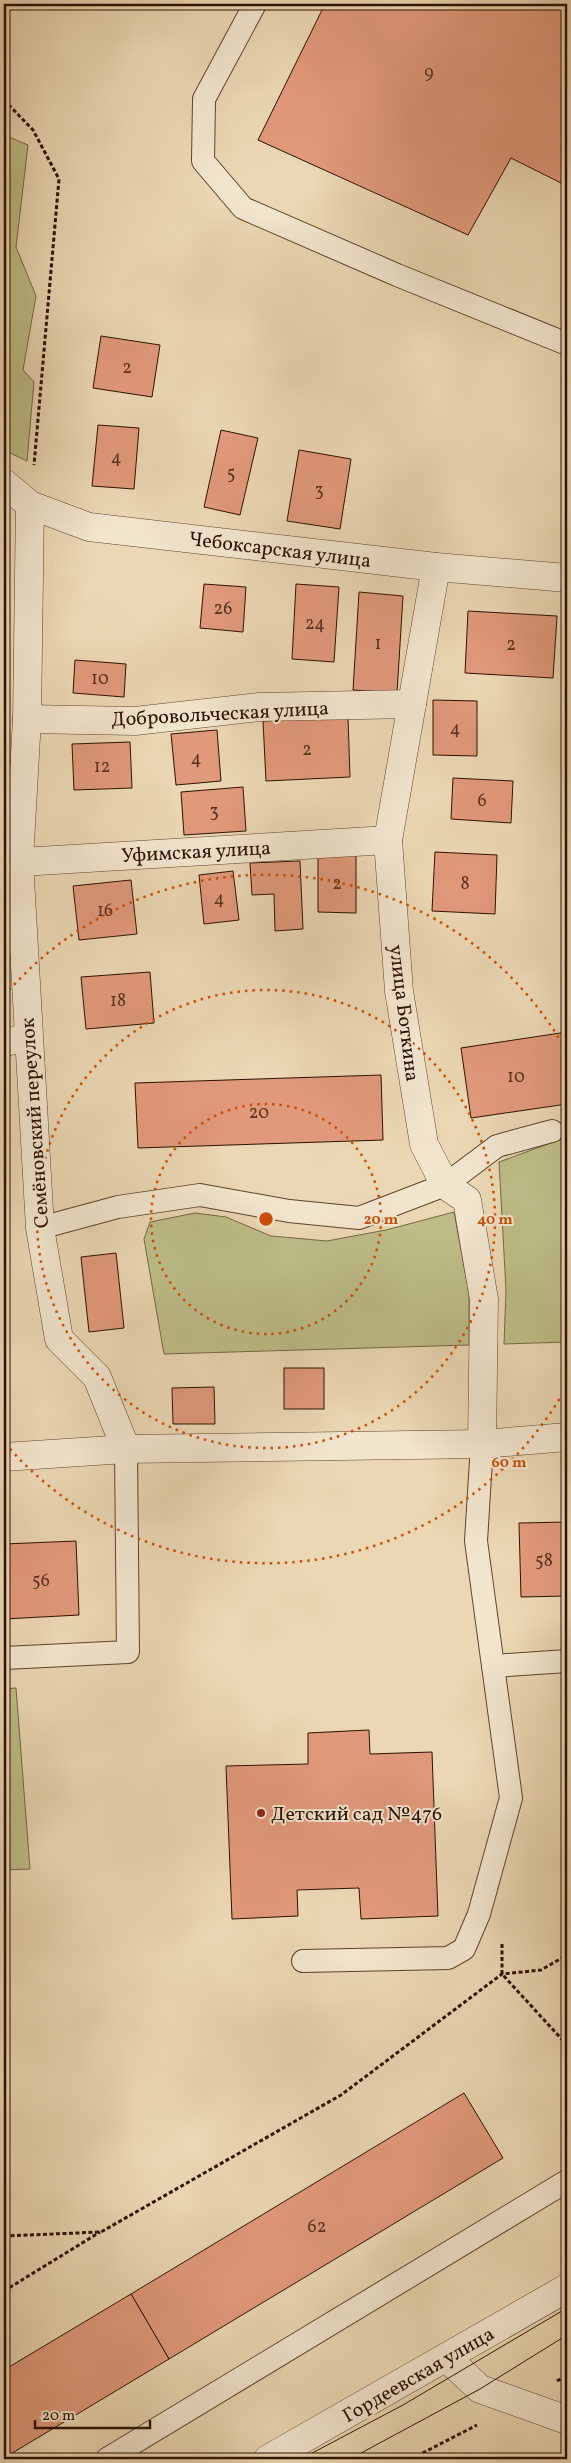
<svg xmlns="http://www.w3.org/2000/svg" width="571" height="2463" viewBox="0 0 571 2463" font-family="Vollkorn,serif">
  <rect width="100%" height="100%" fill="#ebd7b3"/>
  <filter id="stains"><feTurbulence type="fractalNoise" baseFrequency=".004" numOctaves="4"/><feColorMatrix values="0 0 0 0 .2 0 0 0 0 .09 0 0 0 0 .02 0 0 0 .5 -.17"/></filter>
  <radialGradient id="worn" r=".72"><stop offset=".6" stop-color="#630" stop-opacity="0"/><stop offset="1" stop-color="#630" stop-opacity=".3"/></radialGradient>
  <g fill="#bdbd88" stroke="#756644">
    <path d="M 4,135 L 28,145 L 16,247 L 36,296 L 23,370 L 34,382 L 27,461 L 4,450 Z"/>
    <path d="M 567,1137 L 567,1342 L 504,1344 L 506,1290 L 499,1162 Z"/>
    <path d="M 454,1212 L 469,1294 L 469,1345 L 164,1354 L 144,1239 L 150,1222 L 195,1213 L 226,1217 L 271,1236 L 327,1241 L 386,1230 Z"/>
    <path d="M 16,1688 L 30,1869 L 4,1870 L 4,1689 Z"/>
  </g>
  <g fill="#e1997b" stroke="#2d1000">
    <path d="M 325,4 L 567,4 L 567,186 L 511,158 L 468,235 L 258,140 Z"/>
    <path d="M 101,336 L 160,345 L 152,397 L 93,388 Z"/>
    <path d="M 98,425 L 139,428 L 134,489 L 92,486 Z"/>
    <path d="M 221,430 L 258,438 L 240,515 L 204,507 Z"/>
    <path d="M 299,450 L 351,459 L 340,529 L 287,521 Z"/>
    <path d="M 204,584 L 246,587 L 243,632 L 200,628 Z"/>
    <path d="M 296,584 L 339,587 L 334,662 L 292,659 Z"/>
    <path d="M 359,592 L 403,596 L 397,693 L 353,690 Z"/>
    <path d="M 468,611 L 557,616 L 553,678 L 465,673 Z"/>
    <path d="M 75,660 L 126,664 L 124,697 L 73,693 Z"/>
    <path d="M 433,700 L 477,701 L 477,756 L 433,755 Z"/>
    <path d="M 348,717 L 350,777 L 266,781 L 263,721 Z"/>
    <path d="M 217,730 L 221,781 L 176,785 L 171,734 Z"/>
    <path d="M 130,742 L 132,788 L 74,790 L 72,744 Z"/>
    <path d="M 453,778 L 513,781 L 511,823 L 451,819 Z"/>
    <path d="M 243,787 L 246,831 L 184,835 L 181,792 Z"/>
    <path d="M 435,852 L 497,855 L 495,914 L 432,911 Z"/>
    <path d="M 318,854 L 356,854 L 356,913 L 318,912 Z"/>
    <path d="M 300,861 L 303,929 L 275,931 L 274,894 L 252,895 L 250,863 Z"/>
    <path d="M 233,871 L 239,920 L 204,924 L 199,875 Z"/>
    <path d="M 131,880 L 137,934 L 79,940 L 73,886 Z"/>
    <path d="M 150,972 L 154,1023 L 86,1029 L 81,977 Z"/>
    <path d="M 567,1032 L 567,1104 L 471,1118 L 461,1048 Z"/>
    <path d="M 381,1075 L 383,1140 L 138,1148 L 135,1083 Z"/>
    <path d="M 116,1253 L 124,1328 L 89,1332 L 81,1257 Z"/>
    <rect x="284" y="1368" width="40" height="41"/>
    <path d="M 214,1387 L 215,1424 L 173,1424 L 172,1388 Z"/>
    <path d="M 567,1522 L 567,1596 L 521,1597 L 519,1523 Z"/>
    <path d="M 76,1541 L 79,1615 L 4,1619 L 4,1544 Z"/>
    <path d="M 369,1730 L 370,1754 L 432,1752 L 438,1916 L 361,1919 L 359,1888 L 297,1890 L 298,1916 L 232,1919 L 226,1766 L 308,1764 L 308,1733 Z"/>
    <path d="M 464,2093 L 503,2158 L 169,2359 L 131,2294 Z"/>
    <path d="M 131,2294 L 169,2359 L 4,2458 L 4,2370 Z"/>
  </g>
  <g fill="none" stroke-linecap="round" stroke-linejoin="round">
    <defs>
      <g id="service">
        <path d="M 255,4 L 204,99 L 203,161 L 243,208 L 397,275 L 567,344"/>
        <path d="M 40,1228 L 118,1207 L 200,1195 L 289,1211 L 359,1218 L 445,1185 L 497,1146 L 552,1131"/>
        <path d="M 482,1444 L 476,1541 L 493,1666 L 567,1661"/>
        <path d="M 4,1658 L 128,1652 L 126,1449"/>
        <path d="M 303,1961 L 448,1958 L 464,1949 L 479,1914 L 511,1798 L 493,1666"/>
        <path d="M 107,2459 L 567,2181"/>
      </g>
      <g id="minor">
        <path d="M 4,483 L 30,505 L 89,527 L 436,567 L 567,578"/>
        <path d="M 30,505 L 27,719 L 19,861 L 40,1228 L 59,1339 L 97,1377 L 126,1449"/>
        <path d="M 436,567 L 388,840 L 399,991 L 424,1144 L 445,1185 L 467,1200 L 484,1299 L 482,1444"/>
        <path d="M 27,719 L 135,721 L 259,707 L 412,704"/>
        <path d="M 4,863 L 388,840"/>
        <path d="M 4,1042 L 28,1038"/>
        <path d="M 4,1457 L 126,1449 L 482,1444 L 567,1437"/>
        <path d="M 447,2358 L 480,2389 L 567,2420"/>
        <path d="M 268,2459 L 567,2288"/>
      </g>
    </defs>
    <use href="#service" stroke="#5c422d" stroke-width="24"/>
    <use href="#minor" stroke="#5c422d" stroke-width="29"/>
    <g stroke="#2d1000" stroke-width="3" stroke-dasharray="4 2.5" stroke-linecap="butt">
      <path d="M 4,100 L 33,130 L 59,179 L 34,465"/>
      <path d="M 502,1944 L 502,1974 L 567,2045"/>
      <path d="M 4,2236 L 101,2232 L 341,2095 L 502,1974 L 541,1970 L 567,1955"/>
      <path d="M 4,2291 L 100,2232"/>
      <path d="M 557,2381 L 567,2375"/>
      <path d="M 411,2459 L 477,2425"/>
    </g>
    <use href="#service" stroke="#f2e5ce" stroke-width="22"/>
    <use href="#minor" stroke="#f2e5ce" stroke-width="28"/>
    <g stroke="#2d1000" stroke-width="1">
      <path d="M 301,2459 L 403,2405 L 567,2308"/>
      <path d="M 350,2459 L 480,2389 L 567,2335"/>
    </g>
  </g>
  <g fill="none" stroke="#cc4e0a" stroke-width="2.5" stroke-dasharray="2.5 5">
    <circle cx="266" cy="1219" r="115"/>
    <circle cx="266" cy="1219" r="229"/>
    <path d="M567 1386A344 344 0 0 1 4 1442M4 996A344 344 0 0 1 567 1052"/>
  </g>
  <circle fill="#8f2418" stroke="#f2e5ce" stroke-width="2" cx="261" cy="1813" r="5"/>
  <g text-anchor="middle" stroke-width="4" stroke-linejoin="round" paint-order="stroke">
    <g font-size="18" fill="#5a321f">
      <text x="429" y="78">9</text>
      <text x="127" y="373">2</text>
      <text x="116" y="463">4</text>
      <text x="231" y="479">5</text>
      <text x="319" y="496">3</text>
      <text x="223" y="614">26</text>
      <text x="315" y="629">24</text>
      <text x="378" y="649">1</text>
      <text x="511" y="650">2</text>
      <text x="100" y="684">10</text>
      <text x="455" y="734">4</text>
      <text x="307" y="755">2</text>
      <text x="196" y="764">4</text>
      <text x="102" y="772">12</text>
      <text x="482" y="806">6</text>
      <text x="214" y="817">3</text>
      <text x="337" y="889">2</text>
      <text x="465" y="889">8</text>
      <text x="219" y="904">4</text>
      <text x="105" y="916">16</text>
      <text x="118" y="1006">18</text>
      <text x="516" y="1082">10</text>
      <text x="259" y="1118">20</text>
      <text x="544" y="1566">58</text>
      <text x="41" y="1586">56</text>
      <text x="317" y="2232">62</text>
    </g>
    <g font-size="20" fill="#2d1000" stroke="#f2e5ce">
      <text transform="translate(280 549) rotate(7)" y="7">Чебоксарская улица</text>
      <text transform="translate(220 713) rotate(-3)" y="7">Добровольческая улица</text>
      <text transform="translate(196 851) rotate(-3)" y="7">Уфимская улица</text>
      <text transform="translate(405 1013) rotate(83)" y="7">улица Боткина</text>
      <text transform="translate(34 1123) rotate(-94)" y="7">Семёновский переулок</text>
      <text transform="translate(418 2374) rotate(-30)" y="7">Гордеевская улица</text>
    </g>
    <g font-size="20" fill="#2d1000" stroke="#f2e5ce" text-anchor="start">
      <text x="271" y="1820">Детский сад №476</text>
    </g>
  </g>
  <circle cx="266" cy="1219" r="8" fill="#cc4e0a" stroke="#f2e5ce" stroke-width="2.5"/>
  <g font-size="15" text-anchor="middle" font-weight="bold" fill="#cc4e0a" stroke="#f2e5ce" stroke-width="4" stroke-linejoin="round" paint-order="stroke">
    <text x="381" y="1224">20 m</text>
    <text x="495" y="1224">40 m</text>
    <text x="509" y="1467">60 m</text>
  </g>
  <rect width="571" height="2463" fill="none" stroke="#ebd7b3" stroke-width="20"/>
  <rect x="5" y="5" width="561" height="2453" fill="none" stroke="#2d1000" stroke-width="2.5"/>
  <rect x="10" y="10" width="551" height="2443" fill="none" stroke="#2d1000"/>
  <path d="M35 2420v8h115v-8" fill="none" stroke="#2d1000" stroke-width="2.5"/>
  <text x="42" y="2420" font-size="15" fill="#2d1000" stroke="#f2e5ce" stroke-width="4" paint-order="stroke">20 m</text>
  <rect width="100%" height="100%" filter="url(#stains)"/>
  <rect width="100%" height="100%" fill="url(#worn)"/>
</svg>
